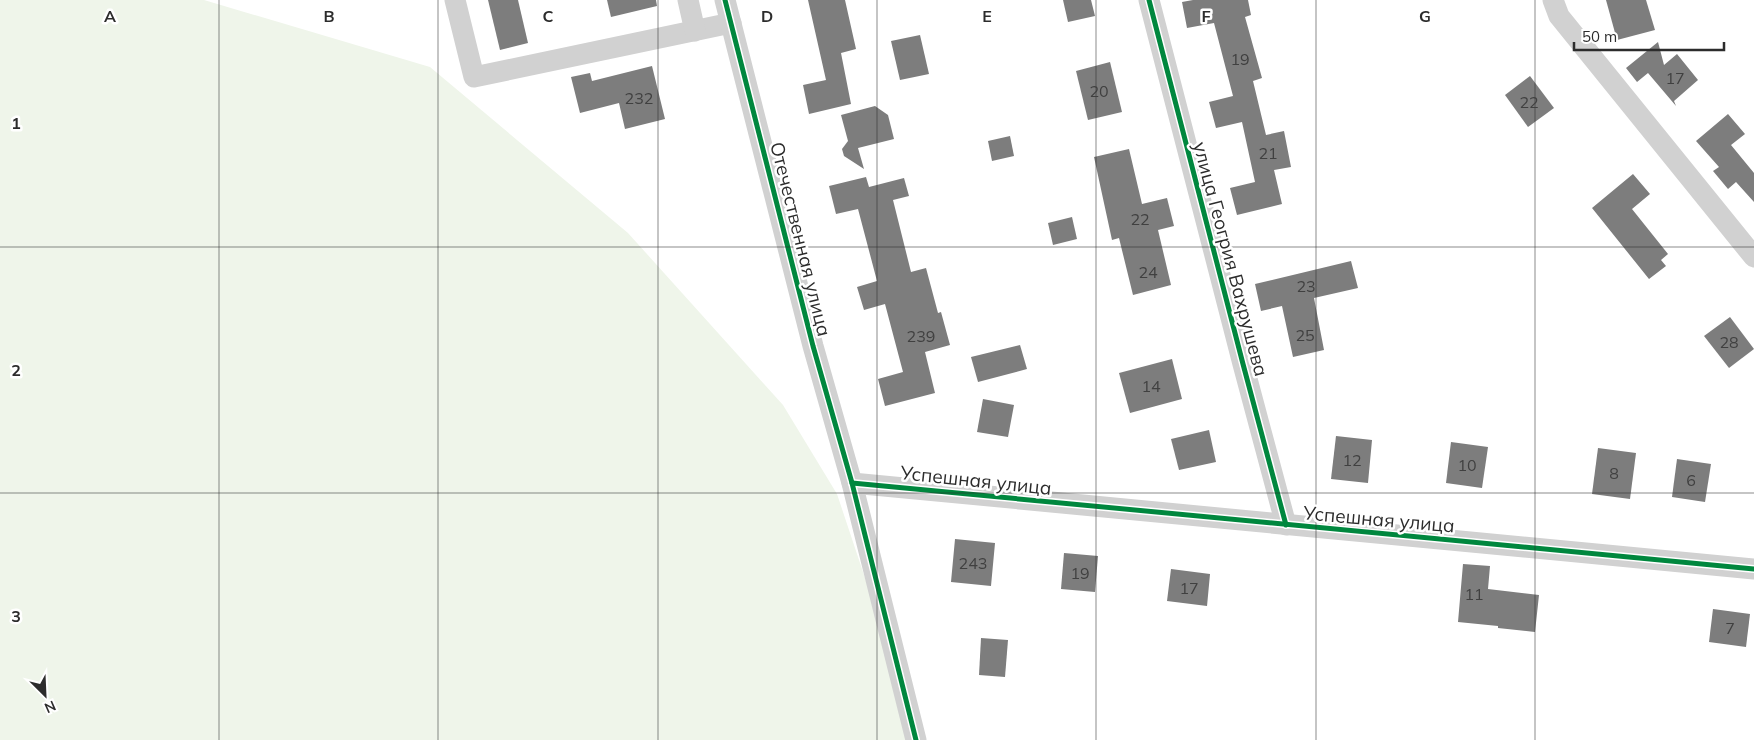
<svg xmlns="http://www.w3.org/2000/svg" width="1754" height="740" viewBox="0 0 1754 740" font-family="Mulish,sans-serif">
  <rect width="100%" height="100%" fill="#fff"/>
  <path fill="#eff5ea" d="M 0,0 L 204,0 L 430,67 L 628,233 L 783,405 L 837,494 L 919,740 L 0,740 Z"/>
  <g fill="#7d7d7d">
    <path d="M 488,0 L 518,0 L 528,43 L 500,50 Z"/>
    <path d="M 607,0 L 656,0 L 657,6 L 611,17 Z"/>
    <path d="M 808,0 L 845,0 L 856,49 L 841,53 L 851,104 L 809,114 L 803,85 L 826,80 Z"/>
    <path d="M 1063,0 L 1091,0 L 1095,16 L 1068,22 Z"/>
    <path d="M 1193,0 L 1248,0 L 1251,15 L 1245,17 L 1262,78 L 1253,81 L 1266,135 L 1284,131 L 1291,167 L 1274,170 L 1282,204 L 1237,215 L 1230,188 L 1255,182 L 1242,122 L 1216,128 L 1209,102 L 1233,96 L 1214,23 L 1187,28 L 1182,2 Z"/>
    <path d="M 1606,0 L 1646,0 L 1655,30 L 1617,40 Z"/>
    <path d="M 920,35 L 929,74 L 900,80 L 891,41 Z"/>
    <path d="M 1658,42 L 1664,65 L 1677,54 L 1698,80 L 1674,101 L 1676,106 L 1648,73 L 1637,82 L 1626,68 Z"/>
    <path d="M 1110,62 L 1122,112 L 1088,120 L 1076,71 Z"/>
    <path d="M 652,66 L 665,119 L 625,129 L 619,103 L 580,113 L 571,77 L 590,73 L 592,81 Z"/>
    <path d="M 1530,76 L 1554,108 L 1528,127 L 1505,95 Z"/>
    <path d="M 875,106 L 888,115 L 894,139 L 858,148 L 864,169 L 844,156 L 842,149 L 848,141 L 841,115 Z"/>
    <path d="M 1728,114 L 1745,134 L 1731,145 L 1754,173 L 1754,202 L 1736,182 L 1728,189 L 1713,171 L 1719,167 L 1696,141 Z"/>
    <path d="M 1010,136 L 1014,156 L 992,161 L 988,141 Z"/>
    <path d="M 1129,149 L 1142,204 L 1167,198 L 1174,226 L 1158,230 L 1171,285 L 1133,295 L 1119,238 L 1112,240 L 1094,157 Z"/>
    <path d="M 1633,174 L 1650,194 L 1632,209 L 1668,254 L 1661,260 L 1666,266 L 1649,279 L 1592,208 Z"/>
    <path d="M 866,177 L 869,187 L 904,178 L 909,196 L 893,200 L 911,272 L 926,268 L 938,313 L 941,312 L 950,345 L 925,352 L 935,393 L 885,406 L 878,379 L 903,372 L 885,304 L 864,310 L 857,287 L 877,281 L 858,209 L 836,214 L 829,186 Z"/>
    <path d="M 1072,217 L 1077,239 L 1053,245 L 1048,223 Z"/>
    <path d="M 1351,261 L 1358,288 L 1314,298 L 1324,350 L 1293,357 L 1282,306 L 1261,311 L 1255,284 Z"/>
    <path d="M 1730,317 L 1754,349 L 1729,368 L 1704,336 Z"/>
    <path d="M 1020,345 L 1027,369 L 978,382 L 971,357 Z"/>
    <path d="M 1172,359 L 1182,399 L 1130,413 L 1119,373 Z"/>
    <path d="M 983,399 L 1014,405 L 1008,437 L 977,432 Z"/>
    <path d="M 1209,430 L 1216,462 L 1179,470 L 1171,439 Z"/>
    <path d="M 1336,436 L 1372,440 L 1368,483 L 1331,479 Z"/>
    <path d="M 1451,442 L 1488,447 L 1482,488 L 1446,483 Z"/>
    <path d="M 1598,448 L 1636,453 L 1630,499 L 1592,494 Z"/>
    <path d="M 1677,459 L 1711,464 L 1705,502 L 1672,497 Z"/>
    <path d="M 955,539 L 995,543 L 991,586 L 951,582 Z"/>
    <path d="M 1064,553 L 1098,556 L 1095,592 L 1061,589 Z"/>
    <path d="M 1463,564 L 1490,566 L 1488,589 L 1539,595 L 1535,632 L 1498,628 L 1498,626 L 1458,622 Z"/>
    <path d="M 1171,569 L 1210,574 L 1207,606 L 1167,601 Z"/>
    <path d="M 1713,609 L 1750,614 L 1746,647 L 1709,642 Z"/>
    <path d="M 981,638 L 1008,640 L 1005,677 L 979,675 Z"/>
  </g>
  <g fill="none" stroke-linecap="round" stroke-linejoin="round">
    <g stroke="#d1d1d1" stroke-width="21">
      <path d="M 455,0 L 474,77 L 731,23"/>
      <path d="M 688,0 L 695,31"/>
      <path d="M 725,0 L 813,346 L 852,483 L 916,740"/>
      <path d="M 1149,0 L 1243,364 L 1286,525"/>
      <path d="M 1553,0 L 1559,16 L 1754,257"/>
      <path d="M 852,483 L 1754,569"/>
    </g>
    <defs>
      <g id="cycleway">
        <path d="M 725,0 L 813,346 L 852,483 L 916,740"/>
        <path d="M 1149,0 L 1243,364 L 1286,525"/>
        <path d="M 852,483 L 1754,569"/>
      </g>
    </defs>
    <use href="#cycleway" stroke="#fff" stroke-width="8"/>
    <use href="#cycleway" stroke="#00873e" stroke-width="5"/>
  </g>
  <path fill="none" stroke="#2c2c2c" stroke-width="1" stroke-opacity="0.55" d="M 219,0 L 219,740M 438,0 L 438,740M 658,0 L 658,740M 877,0 L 877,740M 1096,0 L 1096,740M 1316,0 L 1316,740M 1535,0 L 1535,740M 0,247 L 1754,247M 0,493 L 1754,493"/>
  <g text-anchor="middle" stroke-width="5" stroke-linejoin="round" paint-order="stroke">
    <g font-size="16" fill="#404040">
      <text x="1240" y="65">19</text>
      <text x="1675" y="84">17</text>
      <text x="1099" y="97">20</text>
      <text x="639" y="104">232</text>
      <text x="1529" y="108">22</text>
      <text x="1268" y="159">21</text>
      <text x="1140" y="225">22</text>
      <text x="1148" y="278">24</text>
      <text x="1306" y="292">23</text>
      <text x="1305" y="341">25</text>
      <text x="921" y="342">239</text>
      <text x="1729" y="348">28</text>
      <text x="1151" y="392">14</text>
      <text x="1352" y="466">12</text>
      <text x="1467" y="471">10</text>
      <text x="1614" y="479">8</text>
      <text x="1691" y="486">6</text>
      <text x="973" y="569">243</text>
      <text x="1080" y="579">19</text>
      <text x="1189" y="594">17</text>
      <text x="1474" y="600">11</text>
      <text x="1730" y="634">7</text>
    </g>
    <g font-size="19" fill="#2c2c2c" stroke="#fff">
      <text transform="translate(801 239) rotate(76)" y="7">Отечественная улица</text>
      <text transform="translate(1231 259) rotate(75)" y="7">улица Геогрия Вахрушева</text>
      <text transform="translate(976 480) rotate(6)" y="7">Успешная улица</text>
      <text transform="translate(1379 519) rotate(5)" y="7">Успешная улица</text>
    </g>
  </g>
  <g font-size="16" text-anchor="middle" font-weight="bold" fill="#2c2c2c" stroke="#fff" stroke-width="5" stroke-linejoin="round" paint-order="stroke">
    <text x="110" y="22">A</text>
    <text x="329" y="22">B</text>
    <text x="548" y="22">C</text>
    <text x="767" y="22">D</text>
    <text x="987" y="22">E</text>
    <text x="1206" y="22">F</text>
    <text x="1425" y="22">G</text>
    <text x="16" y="129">1</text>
    <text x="16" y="376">2</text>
    <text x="16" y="622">3</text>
  </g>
  <g transform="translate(45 695) rotate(156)" stroke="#ffffff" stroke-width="4" paint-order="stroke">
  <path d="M0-4L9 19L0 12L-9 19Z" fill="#2c2c2c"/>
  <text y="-8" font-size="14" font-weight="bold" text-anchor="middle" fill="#2c2c2c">N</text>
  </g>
  <path d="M1574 42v8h150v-8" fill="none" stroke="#2c2c2c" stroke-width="2.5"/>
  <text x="1582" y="42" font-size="15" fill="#2c2c2c" stroke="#ffffff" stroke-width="4" paint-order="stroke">50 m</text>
</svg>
